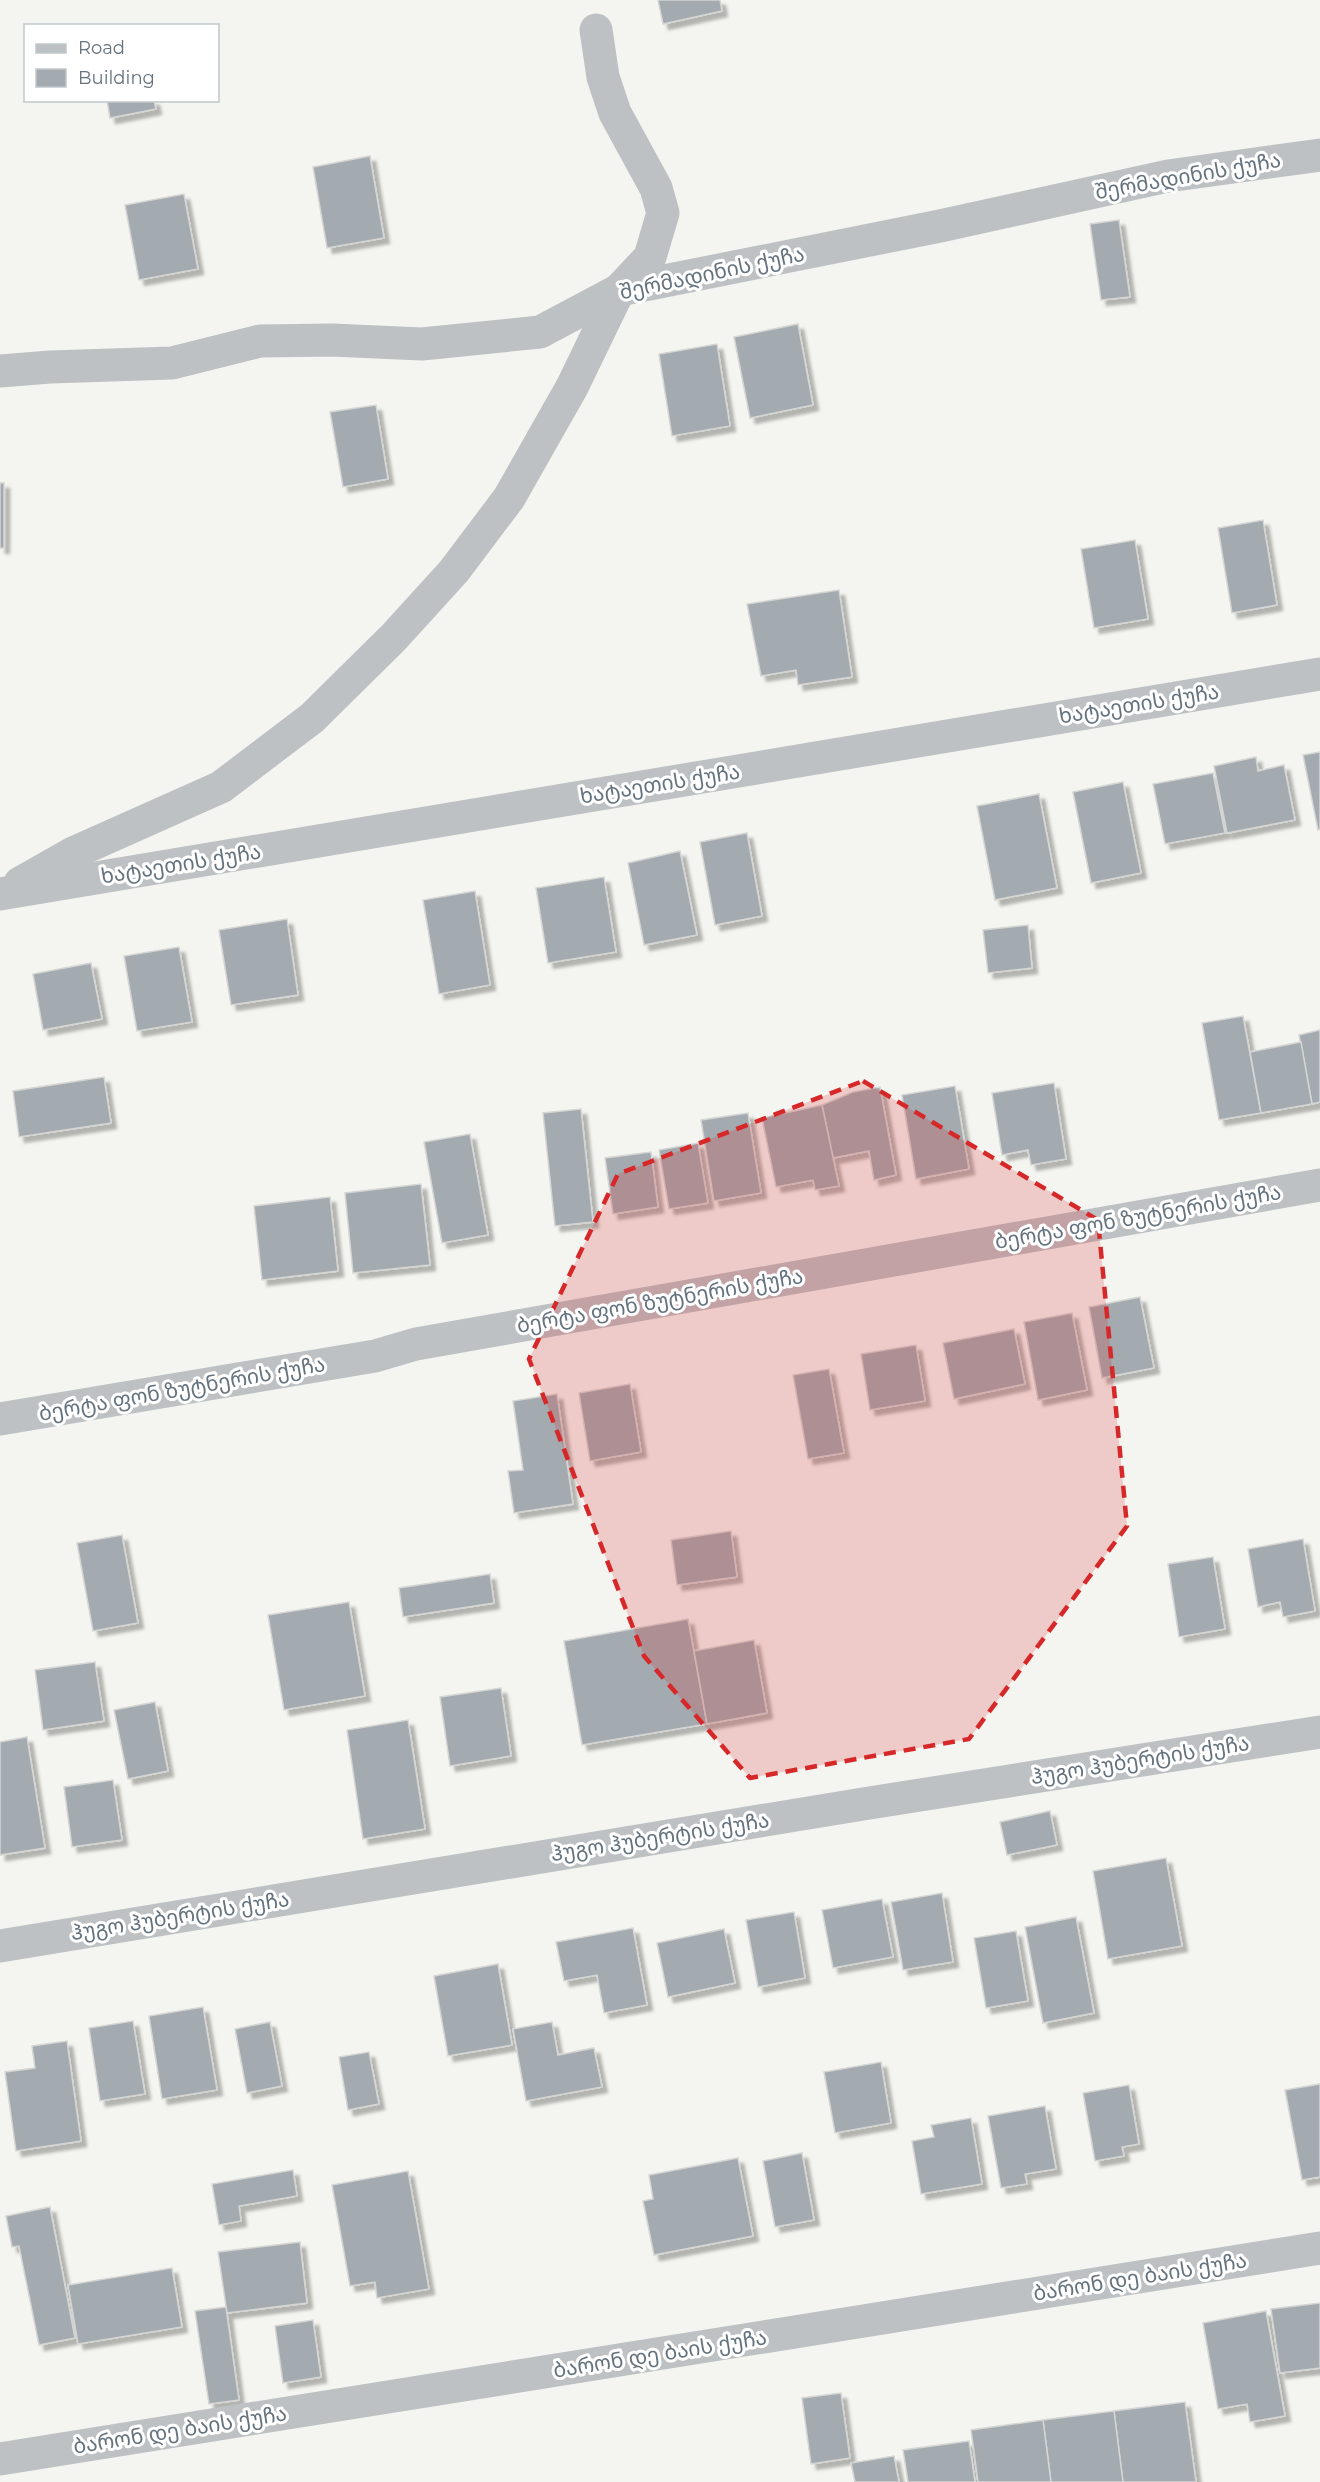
<svg xmlns="http://www.w3.org/2000/svg" width="1320" height="2482" viewBox="0 0 1320 2482" font-family="Montserrat,'Noto Sans Georgian',sans-serif">
  <defs>
    <filter id="shadow"><feDropShadow dx="5.5" dy="5.5" stdDeviation="1.5" flood-color="#0004"/></filter>
  </defs>
  <rect width="100%" height="100%" fill="#f4f4f0"/>
  <g fill="#a4abb0" stroke="#d5d5d3" stroke-width="1.5" filter="url(#shadow)">
    <path d="M 658,0 L 720,0 L 722,11 L 663,24 Z"/>
    <path d="M 107,100 L 154,100 L 156,109 L 110,118 Z"/>
    <path d="M 370,156 L 384,238 L 327,248 L 313,167 Z"/>
    <path d="M 184,194 L 198,269 L 139,280 L 125,205 Z"/>
    <path d="M 1119,220 L 1130,297 L 1101,300 L 1090,224 Z"/>
    <path d="M 798,324 L 813,405 L 750,418 L 734,337 Z"/>
    <path d="M 717,344 L 730,426 L 672,436 L 659,354 Z"/>
    <path d="M 376,405 L 388,479 L 343,487 L 330,412 Z"/>
    <rect x="0" y="483" width="4" height="65"/>
    <path d="M 1263,520 L 1277,605 L 1232,613 L 1218,528 Z"/>
    <path d="M 1135,540 L 1148,619 L 1094,628 L 1081,549 Z"/>
    <path d="M 839,590 L 852,677 L 798,685 L 796,670 L 761,676 L 747,604 Z"/>
    <path d="M 1320,752 L 1320,829 L 1318,830 L 1303,755 Z"/>
    <path d="M 1256,757 L 1258,771 L 1284,765 L 1295,820 L 1227,833 L 1214,766 Z"/>
    <path d="M 1213,773 L 1225,833 L 1165,844 L 1153,784 Z"/>
    <path d="M 1123,782 L 1141,873 L 1091,883 L 1073,792 Z"/>
    <path d="M 1039,794 L 1057,888 L 995,900 L 977,806 Z"/>
    <path d="M 747,833 L 762,916 L 715,925 L 700,842 Z"/>
    <path d="M 680,851 L 697,935 L 644,945 L 628,863 Z"/>
    <path d="M 604,877 L 616,952 L 548,963 L 536,888 Z"/>
    <path d="M 475,891 L 490,985 L 439,994 L 423,900 Z"/>
    <path d="M 287,919 L 298,995 L 231,1005 L 219,930 Z"/>
    <path d="M 1028,925 L 1032,968 L 988,973 L 983,930 Z"/>
    <path d="M 179,947 L 192,1022 L 137,1031 L 124,956 Z"/>
    <path d="M 91,963 L 102,1019 L 43,1030 L 33,974 Z"/>
    <path d="M 1243,1016 L 1261,1113 L 1219,1120 L 1202,1023 Z"/>
    <path d="M 1320,1030 L 1320,1102 L 1312,1104 L 1299,1035 Z"/>
    <path d="M 1301,1042 L 1312,1104 L 1261,1113 L 1250,1052 Z"/>
    <path d="M 104,1077 L 111,1123 L 19,1137 L 13,1091 Z"/>
    <path d="M 1054,1083 L 1066,1159 L 1031,1165 L 1028,1150 L 1002,1155 L 992,1093 Z"/>
    <path d="M 955,1086 L 969,1169 L 916,1179 L 902,1095 Z"/>
    <path d="M 880,1087 L 896,1175 L 874,1180 L 869,1151 L 833,1158 L 822,1105 L 853,1092 Z"/>
    <path d="M 822,1105 L 839,1186 L 815,1190 L 813,1180 L 776,1187 L 762,1118 Z"/>
    <path d="M 581,1109 L 593,1222 L 555,1226 L 543,1113 Z"/>
    <path d="M 748,1113 L 761,1193 L 714,1201 L 701,1120 Z"/>
    <path d="M 470,1134 L 488,1235 L 442,1243 L 424,1142 Z"/>
    <path d="M 698,1143 L 708,1203 L 669,1209 L 659,1150 Z"/>
    <path d="M 651,1152 L 658,1207 L 613,1214 L 605,1158 Z"/>
    <path d="M 421,1184 L 430,1265 L 353,1273 L 345,1193 Z"/>
    <path d="M 330,1197 L 338,1271 L 262,1280 L 254,1206 Z"/>
    <path d="M 1140,1297 L 1154,1368 L 1102,1378 L 1089,1307 Z"/>
    <path d="M 1072,1313 L 1087,1390 L 1038,1400 L 1024,1322 Z"/>
    <path d="M 1014,1329 L 1025,1384 L 954,1399 L 943,1343 Z"/>
    <path d="M 916,1345 L 925,1401 L 870,1410 L 861,1354 Z"/>
    <path d="M 829,1369 L 844,1453 L 808,1459 L 793,1375 Z"/>
    <path d="M 630,1384 L 641,1452 L 590,1461 L 579,1393 Z"/>
    <path d="M 557,1394 L 573,1504 L 514,1513 L 508,1471 L 523,1470 L 513,1401 Z"/>
    <path d="M 731,1531 L 737,1577 L 677,1585 L 671,1540 Z"/>
    <path d="M 122,1535 L 138,1623 L 93,1631 L 77,1543 Z"/>
    <path d="M 1303,1539 L 1315,1611 L 1283,1617 L 1280,1602 L 1258,1607 L 1248,1549 Z"/>
    <path d="M 1213,1557 L 1225,1629 L 1179,1637 L 1168,1564 Z"/>
    <path d="M 490,1574 L 494,1603 L 403,1617 L 399,1588 Z"/>
    <path d="M 349,1602 L 365,1696 L 284,1710 L 268,1615 Z"/>
    <path d="M 688,1619 L 707,1724 L 582,1745 L 564,1641 Z"/>
    <path d="M 754,1640 L 767,1713 L 707,1724 L 694,1651 Z"/>
    <path d="M 95,1662 L 104,1721 L 43,1730 L 35,1670 Z"/>
    <path d="M 501,1688 L 511,1756 L 450,1766 L 440,1697 Z"/>
    <path d="M 155,1702 L 168,1771 L 128,1779 L 114,1710 Z"/>
    <path d="M 408,1720 L 425,1829 L 363,1839 L 347,1730 Z"/>
    <path d="M 27,1737 L 45,1848 L 0,1855 L 0,1742 Z"/>
    <path d="M 113,1780 L 122,1840 L 72,1847 L 64,1787 Z"/>
    <path d="M 1050,1811 L 1057,1845 L 1007,1855 L 1000,1822 Z"/>
    <path d="M 1166,1858 L 1182,1946 L 1108,1959 L 1093,1871 Z"/>
    <path d="M 942,1893 L 953,1962 L 903,1970 L 891,1902 Z"/>
    <path d="M 882,1899 L 893,1957 L 833,1968 L 822,1910 Z"/>
    <path d="M 794,1912 L 805,1978 L 758,1987 L 746,1920 Z"/>
    <path d="M 1076,1917 L 1094,2013 L 1043,2023 L 1025,1927 Z"/>
    <path d="M 633,1928 L 647,2005 L 604,2013 L 597,1975 L 564,1981 L 556,1942 Z"/>
    <path d="M 724,1929 L 735,1983 L 668,1997 L 657,1943 Z"/>
    <path d="M 1016,1931 L 1028,2001 L 986,2008 L 974,1938 Z"/>
    <path d="M 498,1964 L 512,2045 L 448,2056 L 434,1976 Z"/>
    <path d="M 203,2007 L 217,2090 L 162,2099 L 149,2016 Z"/>
    <path d="M 133,2021 L 145,2094 L 100,2101 L 89,2028 Z"/>
    <path d="M 270,2022 L 282,2086 L 247,2093 L 235,2029 Z"/>
    <path d="M 552,2022 L 558,2055 L 594,2048 L 602,2087 L 526,2101 L 513,2029 Z"/>
    <path d="M 67,2041 L 81,2141 L 16,2151 L 5,2072 L 35,2068 L 32,2046 Z"/>
    <path d="M 369,2052 L 379,2104 L 348,2110 L 339,2057 Z"/>
    <path d="M 881,2062 L 891,2123 L 835,2133 L 824,2072 Z"/>
    <path d="M 1320,2084 L 1320,2177 L 1302,2180 L 1285,2090 Z"/>
    <path d="M 1129,2085 L 1139,2144 L 1122,2147 L 1124,2156 L 1095,2161 L 1083,2093 Z"/>
    <path d="M 1045,2106 L 1056,2169 L 1025,2174 L 1027,2184 L 1001,2188 L 988,2116 Z"/>
    <path d="M 971,2118 L 982,2184 L 921,2194 L 912,2141 L 934,2137 L 931,2125 Z"/>
    <path d="M 802,2153 L 814,2220 L 775,2227 L 763,2161 Z"/>
    <path d="M 738,2158 L 753,2236 L 654,2255 L 643,2201 L 653,2199 L 649,2175 Z"/>
    <path d="M 293,2170 L 297,2196 L 239,2206 L 241,2221 L 219,2225 L 212,2184 Z"/>
    <path d="M 408,2171 L 429,2289 L 377,2298 L 375,2282 L 350,2286 L 332,2185 Z"/>
    <path d="M 50,2207 L 75,2338 L 39,2345 L 19,2246 L 12,2247 L 6,2216 Z"/>
    <path d="M 300,2242 L 307,2303 L 227,2313 L 218,2252 Z"/>
    <path d="M 172,2268 L 182,2327 L 78,2344 L 68,2285 Z"/>
    <path d="M 1320,2303 L 1320,2368 L 1280,2373 L 1271,2309 Z"/>
    <path d="M 226,2307 L 239,2400 L 209,2404 L 195,2311 Z"/>
    <path d="M 1266,2311 L 1285,2416 L 1250,2422 L 1247,2404 L 1218,2409 L 1203,2323 Z"/>
    <path d="M 313,2320 L 321,2377 L 283,2383 L 275,2326 Z"/>
    <path d="M 841,2393 L 850,2458 L 811,2464 L 802,2398 Z"/>
    <path d="M 1185,2402 L 1196,2482 L 1123,2482 L 1114,2411 Z"/>
    <path d="M 1114,2411 L 1123,2482 L 1051,2482 L 1043,2420 Z"/>
    <path d="M 1043,2420 L 1051,2482 L 978,2482 L 971,2430 Z"/>
    <path d="M 969,2441 L 975,2482 L 908,2482 L 903,2450 Z"/>
    <path d="M 894,2456 L 899,2482 L 855,2482 L 851,2463 Z"/>
  </g>
  <g fill="none" stroke-linecap="round" stroke-linejoin="round">
    <g stroke="#bdc1c4" stroke-width="33">
      <path d="M 0,371 L 50,367 L 172,363 L 260,341 L 332,340 L 422,344 L 540,332 L 619,290 L 940,226 L 1168,176 L 1320,155"/>
      <path d="M 20,883 L 73,853 L 221,787 L 312,718 L 394,637 L 454,571 L 509,498 L 572,387 L 619,290 L 650,257 L 663,213 L 656,188 L 615,113 L 603,77 L 596,30"/>
      <path d="M 0,894 L 1320,674"/>
      <path d="M 0,1419 L 375,1356 L 416,1344 L 1320,1185"/>
      <path d="M 0,1946 L 863,1804 L 1320,1732"/>
      <path d="M 0,2459 L 1320,2248"/>
    </g>
  </g>
  <path fill="#d62828" fill-opacity="0.2" stroke="#d62828" stroke-width="4.5" stroke-dasharray="12 8" stroke-linejoin="round" d="M 863,1081 L 1098,1220 L 1127,1526 L 969,1739 L 750,1778 L 644,1656 L 529,1359 L 618,1174 Z"/>
  <g text-anchor="middle" stroke-width="6" stroke-linejoin="round" paint-order="stroke">
    <g font-size="21" fill="#65737f" stroke="#fff">
      <text transform="translate(1188 176) rotate(-10)" y="7">შერმადინის ქუჩა</text>
      <text transform="translate(712 273) rotate(-12)" y="7">შერმადინის ქუჩა</text>
      <text transform="translate(1139 704) rotate(-9)" y="7">ხატაეთის ქუჩა</text>
      <text transform="translate(660 784) rotate(-9)" y="7">ხატაეთის ქუჩა</text>
      <text transform="translate(181 864) rotate(-9)" y="7">ხატაეთის ქუჩა</text>
      <text transform="translate(1138 1217) rotate(-10)" y="7">ბერტა ფონ ზუტნერის ქუჩა</text>
      <text transform="translate(660 1301) rotate(-10)" y="7">ბერტა ფონ ზუტნერის ქუჩა</text>
      <text transform="translate(182 1389) rotate(-10)" y="7">ბერტა ფონ ზუტნერის ქუჩა</text>
      <text transform="translate(1140 1760) rotate(-9)" y="7">ჰუგო ჰუბერტის ქუჩა</text>
      <text transform="translate(660 1837) rotate(-9)" y="7">ჰუგო ჰუბერტის ქუჩა</text>
      <text transform="translate(180 1916) rotate(-9)" y="7">ჰუგო ჰუბერტის ქუჩა</text>
      <text transform="translate(1140 2277) rotate(-9)" y="7">ბარონ დე ბაის ქუჩა</text>
      <text transform="translate(660 2354) rotate(-9)" y="7">ბარონ დე ბაის ქუჩა</text>
      <text transform="translate(180 2430) rotate(-9)" y="7">ბარონ დე ბაის ქუჩა</text>
    </g>
  </g>
  <rect x="24" y="24" width="195" height="78" fill="#ffffff" stroke="#c1c7cc" stroke-width="1.5"/>
  <rect x="36" y="44" width="30" height="9" fill="#bdc1c4" stroke="#c1c7cc" stroke-width="1.5"/>
  <text x="78" y="54" font-size="18" fill="#65737f">Road</text>
  <rect x="36" y="69" width="30" height="18" fill="#a4abb0" stroke="#c1c7cc" stroke-width="1.5"/>
  <text x="78" y="84" font-size="18" fill="#65737f">Building</text>
</svg>
